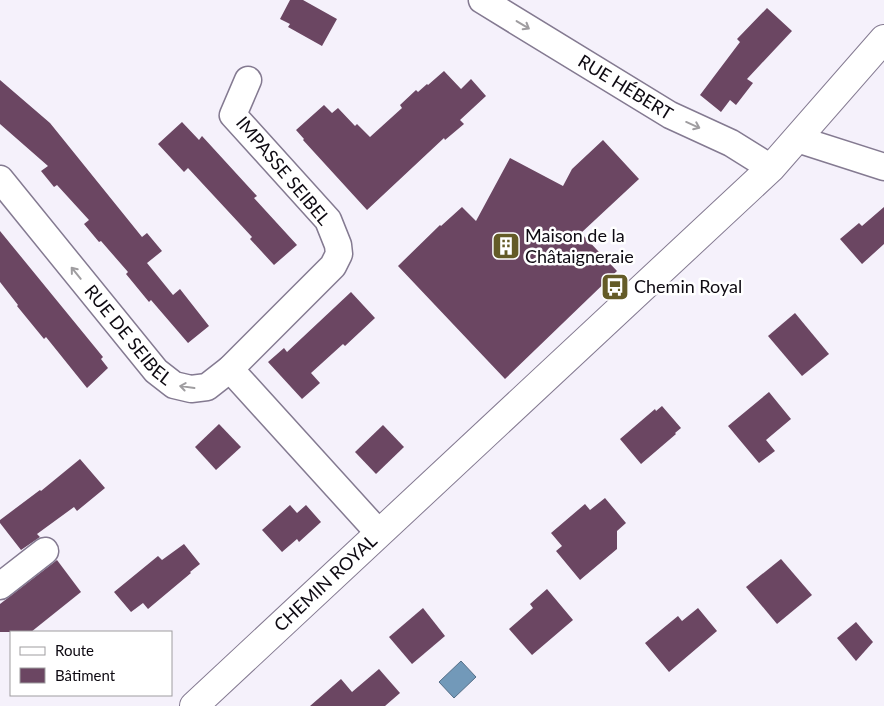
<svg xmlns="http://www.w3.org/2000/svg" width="884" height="706" viewBox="0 0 884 706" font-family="Lato,sans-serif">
  <rect width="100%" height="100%" fill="#f5f1fb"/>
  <path fill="#7299b9" stroke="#546e87" d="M 461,661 L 476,677 L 454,698 L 439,682 Z"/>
  <g fill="#6b4662">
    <path d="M 290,0 L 303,0 L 337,19 L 322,46 L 288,27 L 290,24 L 280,19 Z"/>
    <path d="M 767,8 L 792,31 L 747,79 L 753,83 L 736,105 L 730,100 L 721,112 L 700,95 L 740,42 L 737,39 Z"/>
    <path d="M 444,71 L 461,89 L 471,79 L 486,96 L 460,120 L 464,124 L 445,140 L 444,138 L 367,210 L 303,140 L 304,139 L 296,130 L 324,105 L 332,113 L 338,108 L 355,126 L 357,124 L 370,137 L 402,108 L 400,105 L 416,90 L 418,92 L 427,84 L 428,85 Z"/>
    <path d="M 0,80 L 50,123 L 142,237 L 147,233 L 162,251 L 147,263 L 173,295 L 180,289 L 209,326 L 188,343 L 151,300 L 149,302 L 126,274 L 128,272 L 101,241 L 99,242 L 84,224 L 89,220 L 57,185 L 54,187 L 41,171 L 48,166 L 0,124 Z"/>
    <path d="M 182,122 L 199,140 L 202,136 L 257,196 L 254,198 L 297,245 L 274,265 L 250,239 L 252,237 L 188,168 L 184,172 L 158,144 Z"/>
    <path d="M 603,140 L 639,179 L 581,233 L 617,271 L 505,379 L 398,266 L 440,225 L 441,226 L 462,207 L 476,221 L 510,158 L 563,186 L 572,169 Z"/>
    <path d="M 884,207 L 884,244 L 862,264 L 840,239 L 859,223 L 862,226 Z"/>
    <path d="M 0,231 L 103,357 L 101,359 L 108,368 L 87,388 L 46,337 L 44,339 L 17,306 L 18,305 L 0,282 Z"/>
    <path d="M 351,292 L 375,318 L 345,346 L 343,344 L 311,373 L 320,383 L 302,399 L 268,362 L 284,348 L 287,352 Z"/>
    <path d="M 795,313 L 829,354 L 802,376 L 768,336 Z"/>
    <path d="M 769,392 L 791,419 L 766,440 L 775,451 L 759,463 L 728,426 Z"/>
    <path d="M 662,406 L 681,428 L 675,433 L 676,434 L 641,464 L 620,439 L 655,409 L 656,411 Z"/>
    <path d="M 219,424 L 241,447 L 216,470 L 195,447 Z"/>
    <path d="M 383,425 L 404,447 L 376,474 L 355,452 Z"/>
    <path d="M 80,459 L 105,488 L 77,511 L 74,507 L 37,534 L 40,537 L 21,550 L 0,523 L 0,520 L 40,490 L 41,491 Z"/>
    <path d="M 605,498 L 626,523 L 617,531 L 617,549 L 580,580 L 556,551 L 562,546 L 551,533 L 585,504 L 590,510 Z"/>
    <path d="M 290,505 L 297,513 L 306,505 L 321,522 L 299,542 L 297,539 L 282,552 L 262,530 Z"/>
    <path d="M 184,544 L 200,564 L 190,572 L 191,573 L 148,609 L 143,603 L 131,612 L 114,592 L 158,556 L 162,560 Z"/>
    <path d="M 781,559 L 812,595 L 777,624 L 746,587 Z"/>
    <path d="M 57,560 L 81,592 L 31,632 L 0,632 L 0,604 Z"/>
    <path d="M 547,589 L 573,620 L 532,655 L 509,629 L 533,608 L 530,604 Z"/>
    <path d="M 423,608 L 445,636 L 412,664 L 389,637 Z"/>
    <path d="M 698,608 L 717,631 L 669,672 L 645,643 L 678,616 L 682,621 Z"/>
    <path d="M 856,622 L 873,642 L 856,661 L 837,638 Z"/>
    <path d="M 379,669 L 400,693 L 385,706 L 310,706 L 341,679 L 352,692 Z"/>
  </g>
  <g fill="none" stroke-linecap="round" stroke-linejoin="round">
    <defs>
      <g id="minor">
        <path id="s1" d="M 482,0 L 670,115 L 731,143 L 771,168"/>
        <path d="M 797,139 L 884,167"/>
        <path id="s2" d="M 0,179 L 156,371 L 174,385 L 191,389 L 207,387 L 230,369 L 333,266 L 339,254 L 338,245 L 328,220 L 233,115 L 248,80"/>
        <path d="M 230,369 L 379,533"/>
        <path d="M 0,586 L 45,551"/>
      </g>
      <g id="tertiary">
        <path id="s3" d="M 194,706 L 771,168 L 884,39"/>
      </g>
    </defs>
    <use href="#minor" stroke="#847a91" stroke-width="29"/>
    <use href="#tertiary" stroke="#847a91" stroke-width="30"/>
    <use href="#minor" stroke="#fff" stroke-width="26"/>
    <use href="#tertiary" stroke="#fff" stroke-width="28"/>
  </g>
  <defs><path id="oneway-shaft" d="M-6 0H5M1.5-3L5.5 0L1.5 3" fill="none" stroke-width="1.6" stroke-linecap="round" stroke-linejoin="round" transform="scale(1.25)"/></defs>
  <g stroke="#9f9da0">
    <use href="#oneway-shaft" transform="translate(523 25) rotate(31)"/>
    <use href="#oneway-shaft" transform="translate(693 125) rotate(24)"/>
    <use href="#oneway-shaft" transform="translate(76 273) rotate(-129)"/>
    <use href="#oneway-shaft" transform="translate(187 387) rotate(-172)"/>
  </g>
  <defs>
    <symbol id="building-square" viewBox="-11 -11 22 22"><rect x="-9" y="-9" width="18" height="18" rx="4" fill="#645b27" stroke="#fff"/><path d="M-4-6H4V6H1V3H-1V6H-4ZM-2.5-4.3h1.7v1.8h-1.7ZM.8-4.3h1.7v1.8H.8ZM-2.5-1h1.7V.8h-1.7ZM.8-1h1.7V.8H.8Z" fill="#fff"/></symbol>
    <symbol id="bus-square" viewBox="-11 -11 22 22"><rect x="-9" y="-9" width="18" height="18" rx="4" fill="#645b27" stroke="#fff"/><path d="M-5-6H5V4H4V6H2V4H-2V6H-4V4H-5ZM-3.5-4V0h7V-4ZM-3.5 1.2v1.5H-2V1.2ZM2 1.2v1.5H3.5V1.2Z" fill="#fff"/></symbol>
  </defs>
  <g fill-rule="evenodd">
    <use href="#building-square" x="490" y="230" width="32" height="32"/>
    <use href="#bus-square" x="599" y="271" width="32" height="32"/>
  </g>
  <g text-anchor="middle" stroke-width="5" stroke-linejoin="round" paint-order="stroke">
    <g font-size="18" fill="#0e0a12" stroke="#fff">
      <text dy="6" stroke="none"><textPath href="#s1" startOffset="168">RUE HÉBERT</textPath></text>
      <text transform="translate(283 171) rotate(50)" y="6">IMPASSE SEIBEL</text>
      <text dy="6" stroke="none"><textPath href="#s2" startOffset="202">RUE DE SEIBEL</textPath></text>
      <text dy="6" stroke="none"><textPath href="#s3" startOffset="180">CHEMIN ROYAL</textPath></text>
    </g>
    <g font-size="18" fill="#0e0a12" stroke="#fff" text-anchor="start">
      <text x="525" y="242">Maison de la<tspan x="525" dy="21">Châtaigneraie</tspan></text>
      <text x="634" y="293">Chemin Royal</text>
    </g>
  </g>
  <rect x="10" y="631" width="162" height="65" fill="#ffffff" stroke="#9f9da0"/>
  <rect x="20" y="647" width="25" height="8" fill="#ffffff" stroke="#9f9da0"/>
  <text x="55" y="656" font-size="15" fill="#0e0a12">Route</text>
  <rect x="20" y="668" width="25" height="15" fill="#6b4662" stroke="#9f9da0"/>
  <text x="55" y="681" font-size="15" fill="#0e0a12">Bâtiment</text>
</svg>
